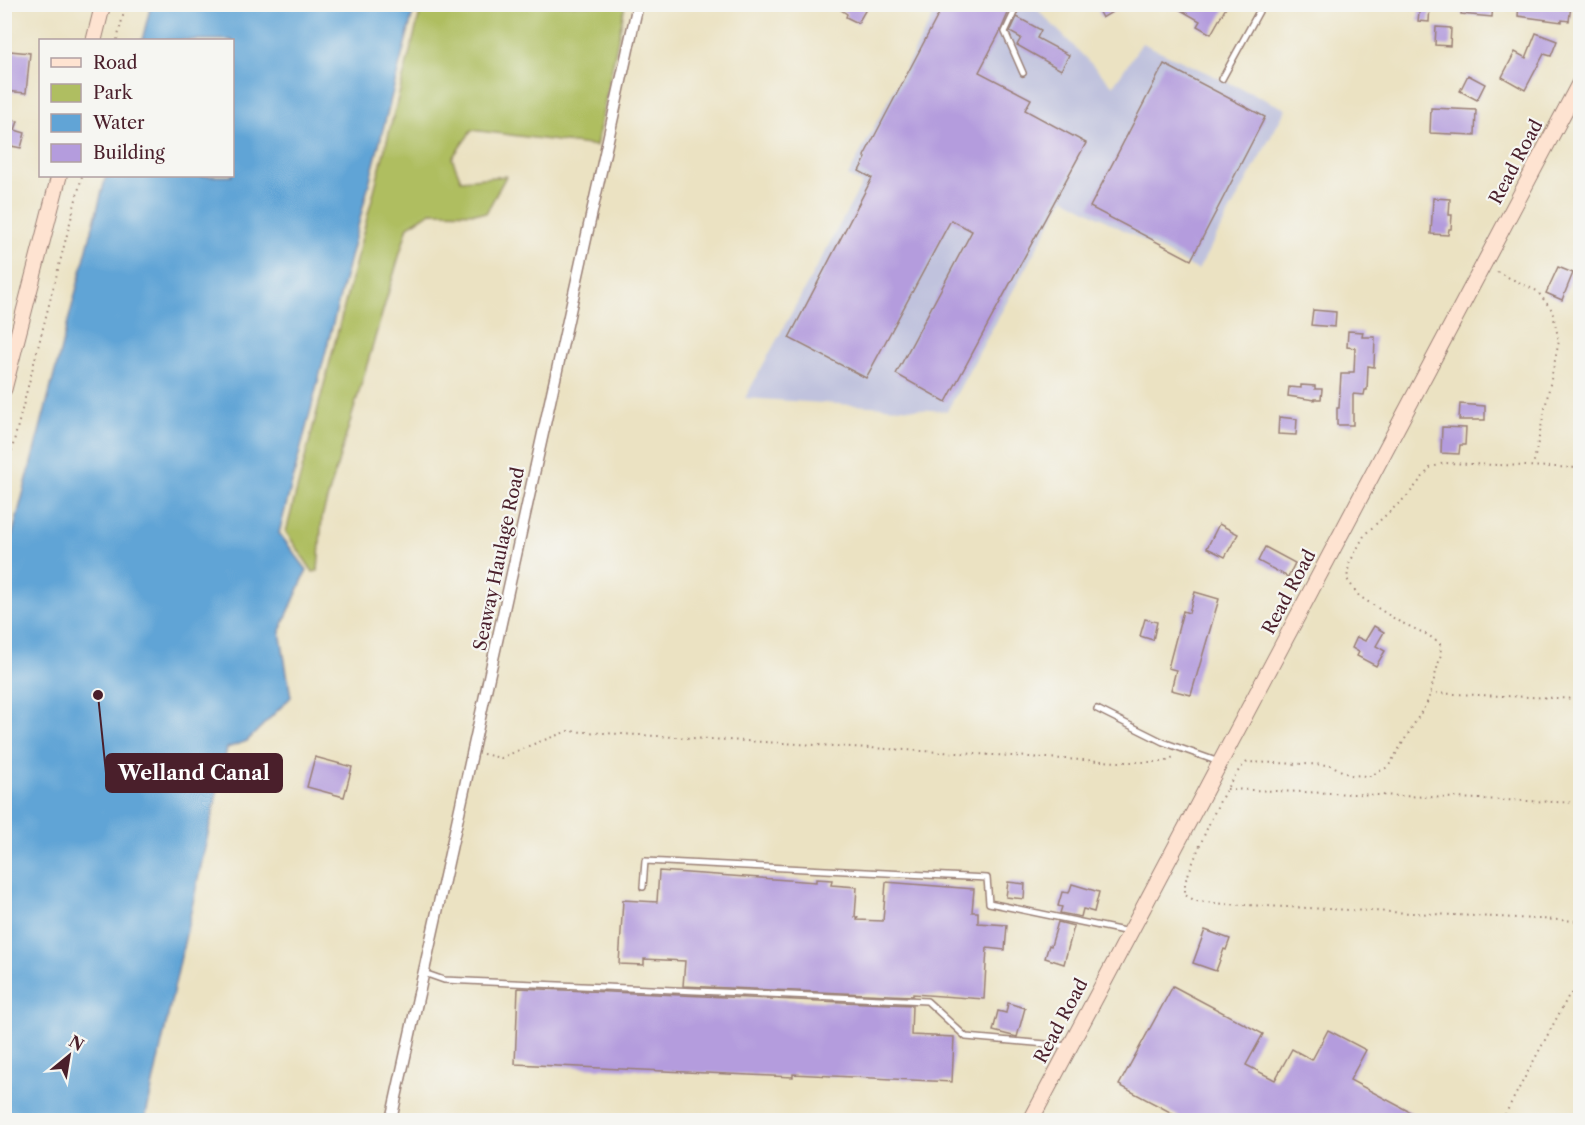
<svg xmlns="http://www.w3.org/2000/svg" width="1585" height="1125" viewBox="0 0 1585 1125" font-family="'Libre Caslon Text',serif">
  <rect width="100%" height="100%" fill="#f6f6f2"/>
  <filter id="ink" filterUnits="userSpaceOnUse"><feTurbulence type="fractalNoise" baseFrequency=".0167" numOctaves="2"/><feDisplacementMap in="SourceGraphic" scale="12" xChannelSelector="R" yChannelSelector="G"/><feConvolveMatrix kernelMatrix="1 2 1 2 8 2 1 2 1" color-interpolation-filters="sRGB"/></filter>
  <filter id="wash" filterUnits="userSpaceOnUse"><feTurbulence type="fractalNoise" baseFrequency=".008" numOctaves="4" result="noise"/><feDisplacementMap in="SourceGraphic" scale="24" xChannelSelector="R" yChannelSelector="G"/><feGaussianBlur stdDeviation="1.35" result="paint"/><feColorMatrix in="noise" values="0 0 0 0 0 0 0 0 0 0 0 0 0 0 0 0 0 1.4 0 .05"/><feComposite in="paint" operator="in"/></filter>
  <g filter="url(#wash)">
    <rect width="100%" height="100%" fill="#ebe2c2"/>
    <path fill="#c0c2dd" d="M 939,5 L 1033,5 L 1113,86 L 1142,43 L 1286,109 L 1198,270 L 1064,198 L 947,411 L 745,398 L 862,184 L 848,176 Z"/>
    <path fill="#afbe61" stroke="#7c6e46" stroke-width="1.5" d="M 422,5 L 625,5 L 596,146 L 472,130 L 452,158 L 461,180 L 506,176 L 486,213 L 431,212 L 408,226 L 322,517 L 318,571 L 313,572 L 286,532 Z"/>
    <path fill="#61a4d6" stroke="#566280" stroke-width="1.5" d="M 151,5 L 415,5 L 279,533 L 307,570 L 280,631 L 291,697 L 247,741 L 227,748 L 145,1120 L 5,1120 L 5,563 L 106,176 L 232,176 L 232,40 L 142,40 Z"/>
    <g id="blocks">
      <g fill="#b49cdd">
        <path d="M 832,4 L 869,4 L 858,23 L 846,17 L 847,14 Z"/>
        <path d="M 944,4 L 1012,4 L 1000,32 L 979,72 L 1031,99 L 1025,110 L 1086,143 L 946,402 L 896,374 L 972,231 L 951,220 L 866,378 L 789,338 L 872,178 L 859,171 L 866,158 L 864,156 Z"/>
        <path d="M 1095,4 L 1126,4 L 1102,18 Z"/>
        <path d="M 1170,4 L 1228,4 L 1211,34 L 1197,26 L 1200,21 Z"/>
        <path d="M 1420,4 L 1430,4 L 1429,22 L 1418,21 Z"/>
        <path d="M 1462,4 L 1493,4 L 1492,17 L 1461,14 Z"/>
        <path d="M 1519,4 L 1555,7 L 1555,4 L 1571,6 L 1569,21 L 1562,20 L 1562,22 L 1518,16 Z"/>
        <path d="M 1017,17 L 1041,30 L 1037,38 L 1069,55 L 1061,70 L 1017,45 L 1021,38 L 1010,32 Z"/>
        <path d="M 1436,27 L 1451,28 L 1450,46 L 1435,45 Z"/>
        <path d="M 1536,33 L 1557,41 L 1551,56 L 1544,54 L 1525,90 L 1502,77 L 1515,52 L 1526,58 Z"/>
        <path d="M 10,51 L 30,53 L 26,93 L 4,91 L 6,62 L 9,62 Z"/>
        <path d="M 1164,64 L 1265,117 L 1191,260 L 1090,207 Z"/>
        <path d="M 1468,75 L 1485,84 L 1477,100 L 1460,91 Z"/>
        <path d="M 1431,108 L 1476,110 L 1475,135 L 1430,133 Z"/>
        <path d="M 4,118 L 18,121 L 15,130 L 25,133 L 21,148 L 11,146 L 8,158 L 4,157 Z"/>
        <path d="M 1433,198 L 1450,199 L 1449,215 L 1452,215 L 1451,229 L 1449,229 L 1448,235 L 1431,234 Z"/>
        <path d="M 1558,267 L 1573,273 L 1562,300 L 1546,293 Z"/>
        <path d="M 1313,310 L 1336,312 L 1335,327 L 1311,325 Z"/>
        <path d="M 1348,331 L 1363,332 L 1362,337 L 1375,337 L 1374,367 L 1368,366 L 1367,390 L 1365,390 L 1364,395 L 1353,394 L 1353,425 L 1337,425 L 1337,408 L 1339,408 L 1341,374 L 1349,374 L 1349,372 L 1354,372 L 1355,348 L 1347,347 Z"/>
        <path d="M 1301,385 L 1315,386 L 1315,389 L 1322,389 L 1321,399 L 1314,399 L 1314,400 L 1288,396 L 1289,387 L 1301,388 Z"/>
        <path d="M 1460,404 L 1485,406 L 1485,420 L 1459,420 Z"/>
        <path d="M 1279,417 L 1297,419 L 1296,435 L 1278,434 Z"/>
        <path d="M 1442,427 L 1466,428 L 1465,445 L 1460,445 L 1459,454 L 1441,453 Z"/>
        <path d="M 1219,524 L 1238,534 L 1225,557 L 1207,548 Z"/>
        <path d="M 1265,547 L 1295,563 L 1288,577 L 1258,561 Z"/>
        <path d="M 1195,592 L 1219,599 L 1191,695 L 1171,690 L 1176,670 L 1168,668 L 1183,611 L 1189,613 Z"/>
        <path d="M 1145,619 L 1157,622 L 1153,640 L 1140,636 Z"/>
        <path d="M 1374,626 L 1384,632 L 1376,646 L 1385,651 L 1376,666 L 1357,656 L 1359,652 L 1352,648 L 1357,637 L 1365,641 Z"/>
        <path d="M 315,757 L 352,767 L 344,797 L 307,787 Z"/>
        <path d="M 659,871 L 816,882 L 816,879 L 832,880 L 831,885 L 857,887 L 855,917 L 858,917 L 857,920 L 883,921 L 886,882 L 974,889 L 972,912 L 978,912 L 978,923 L 1007,925 L 1005,950 L 987,948 L 984,999 L 913,994 L 913,996 L 683,986 L 685,961 L 644,959 L 644,965 L 619,964 L 623,900 L 657,902 Z"/>
        <path d="M 1008,882 L 1025,884 L 1024,899 L 1006,897 Z"/>
        <path d="M 1072,884 L 1099,892 L 1094,912 L 1083,909 L 1081,917 L 1060,913 L 1062,907 L 1058,906 L 1062,892 L 1069,893 Z"/>
        <path d="M 1058,922 L 1074,926 L 1064,964 L 1045,958 L 1049,945 L 1051,946 Z"/>
        <path d="M 1205,930 L 1230,939 L 1226,950 L 1224,949 L 1216,971 L 1193,963 Z"/>
        <path d="M 1173,986 L 1263,1034 L 1246,1065 L 1275,1080 L 1292,1049 L 1312,1060 L 1328,1030 L 1366,1050 L 1350,1080 L 1425,1120 L 1185,1120 L 1119,1085 Z"/>
        <path d="M 518,988 L 912,1005 L 911,1035 L 954,1037 L 952,1082 L 793,1074 L 793,1077 L 515,1064 Z"/>
        <path d="M 1008,1003 L 1025,1008 L 1017,1037 L 993,1031 L 998,1011 L 1006,1013 Z"/>
      </g>
    </g>
  </g>
  <g filter="url(#ink)">
    <use href="#blocks" fill-opacity="0" stroke="#9a8076" stroke-width="1.5"/>
    <g fill="none" stroke-linecap="round" stroke-linejoin="round">
      <defs>
        <g id="lane">
          <path d="M 1018,4 L 1005,32 L 1023,73"/>
          <path d="M 1222,79 L 1263,4"/>
          <path d="M 1097,709 L 1163,742 L 1219,762"/>
          <path d="M 643,887 L 645,861 L 987,878 L 989,903 L 1129,932"/>
          <path d="M 424,973 L 444,980 L 927,1001 L 966,1037 L 1069,1046"/>
        </g>
        <path id="street" d="M 391,1120 L 638,4"/>
        <g id="secondary">
          <path d="M 94,40 L 103,4"/>
          <path d="M 4,389 L 59,176"/>
          <path d="M 1031,1120 L 1580,82"/>
        </g>
      </defs>
      <use href="#lane" stroke="#9a8076" stroke-width="8"/>
      <use href="#street" stroke="#9a8076" stroke-width="13"/>
      <use href="#secondary" stroke="#9a8076" stroke-width="17"/>
      <g stroke="#9a8076" stroke-width="2" stroke-dasharray="1.5 4.5" stroke-linecap="butt">
        <path d="M 117,40 L 126,4"/>
        <path d="M 1497,272 L 1537,291 L 1552,310 L 1559,341 L 1533,466"/>
        <path d="M 1580,468 L 1444,463 L 1430,468 L 1408,495 L 1365,534 L 1349,564 L 1347,579 L 1359,596 L 1398,621 L 1428,635 L 1440,644 L 1441,654 L 1428,701 L 1388,767 L 1370,776 L 1349,775 L 1331,765 L 1247,762 C 1223,782 1198,851 1185,882 L 1185,895 L 1196,901 L 1224,904 L 1580,921"/>
        <path d="M 4,480 L 82,176"/>
        <path d="M 1430,693 L 1580,699"/>
        <path d="M 483,754 L 501,758 L 531,745 L 568,731 L 1118,762 L 1165,762 L 1175,756"/>
        <path d="M 1227,789 L 1580,803"/>
        <path d="M 1502,1120 L 1568,997 L 1580,987"/>
      </g>
      <use href="#lane" stroke="#fff" stroke-width="5"/>
      <use href="#street" stroke="#fff" stroke-width="10"/>
      <use href="#secondary" stroke="#fee3d1" stroke-width="15"/>
    </g>
  </g>
  <g text-anchor="middle" stroke-width="4.5" stroke-linejoin="round" paint-order="stroke">
    <g font-size="18" fill="#4a1f2b" stroke="#f6f6f2">
      <text transform="translate(1516 162) rotate(-62)" y="6">Read Road</text>
      <text transform="translate(499 559) rotate(-78)" y="6">Seaway Haulage Road</text>
      <text transform="translate(1289 592) rotate(-62)" y="6">Read Road</text>
      <text transform="translate(1061 1021) rotate(-62)" y="6">Read Road</text>
    </g>
  </g>
  <path fill="none" stroke="#4a1f2b" stroke-width="2" d="M98 695L106 773"/>
  <circle fill="#4a1f2b" stroke="#f6f6f2" stroke-width="2" cx="98" cy="695" r="6"/>
  <rect fill="#4a1f2b" stroke="#4a1f2b" stroke-width="2" x="106" y="754" width="176" height="38" rx="6"/>
  <g font-size="20" text-anchor="middle" font-weight="bold" fill="#fff">
    <text x="194" y="780">Welland Canal</text>
  </g>
  <rect width="1585" height="1125" fill="none" stroke="#f6f6f2" stroke-width="24"/>
  <rect x="39" y="39" width="195" height="138" fill="#f6f6f2" stroke="#b1a0a2" stroke-width="1.5"/>
  <rect x="51" y="58" width="30" height="9" fill="#fee3d1" stroke="#b1a0a2" stroke-width="1.5"/>
  <text x="93" y="69" font-size="18" fill="#4a1f2b">Road</text>
  <rect x="51" y="84" width="30" height="18" fill="#afbe61" stroke="#b1a0a2" stroke-width="1.5"/>
  <text x="93" y="99" font-size="18" fill="#4a1f2b">Park</text>
  <rect x="51" y="114" width="30" height="18" fill="#61a4d6" stroke="#b1a0a2" stroke-width="1.5"/>
  <text x="93" y="129" font-size="18" fill="#4a1f2b">Water</text>
  <rect x="51" y="144" width="30" height="18" fill="#b49cdd" stroke="#b1a0a2" stroke-width="1.5"/>
  <text x="93" y="159" font-size="18" fill="#4a1f2b">Building</text>
  <g transform="translate(69 1056) rotate(30)" stroke="#f6f6f2" stroke-width="4.5" paint-order="stroke">
  <path d="M0-4.5L10 22L0 15L-10 22Z" fill="#4a1f2b"/>
  <text y="-9" font-size="16" font-weight="bold" text-anchor="middle" fill="#4a1f2b">N</text>
  </g>
</svg>
